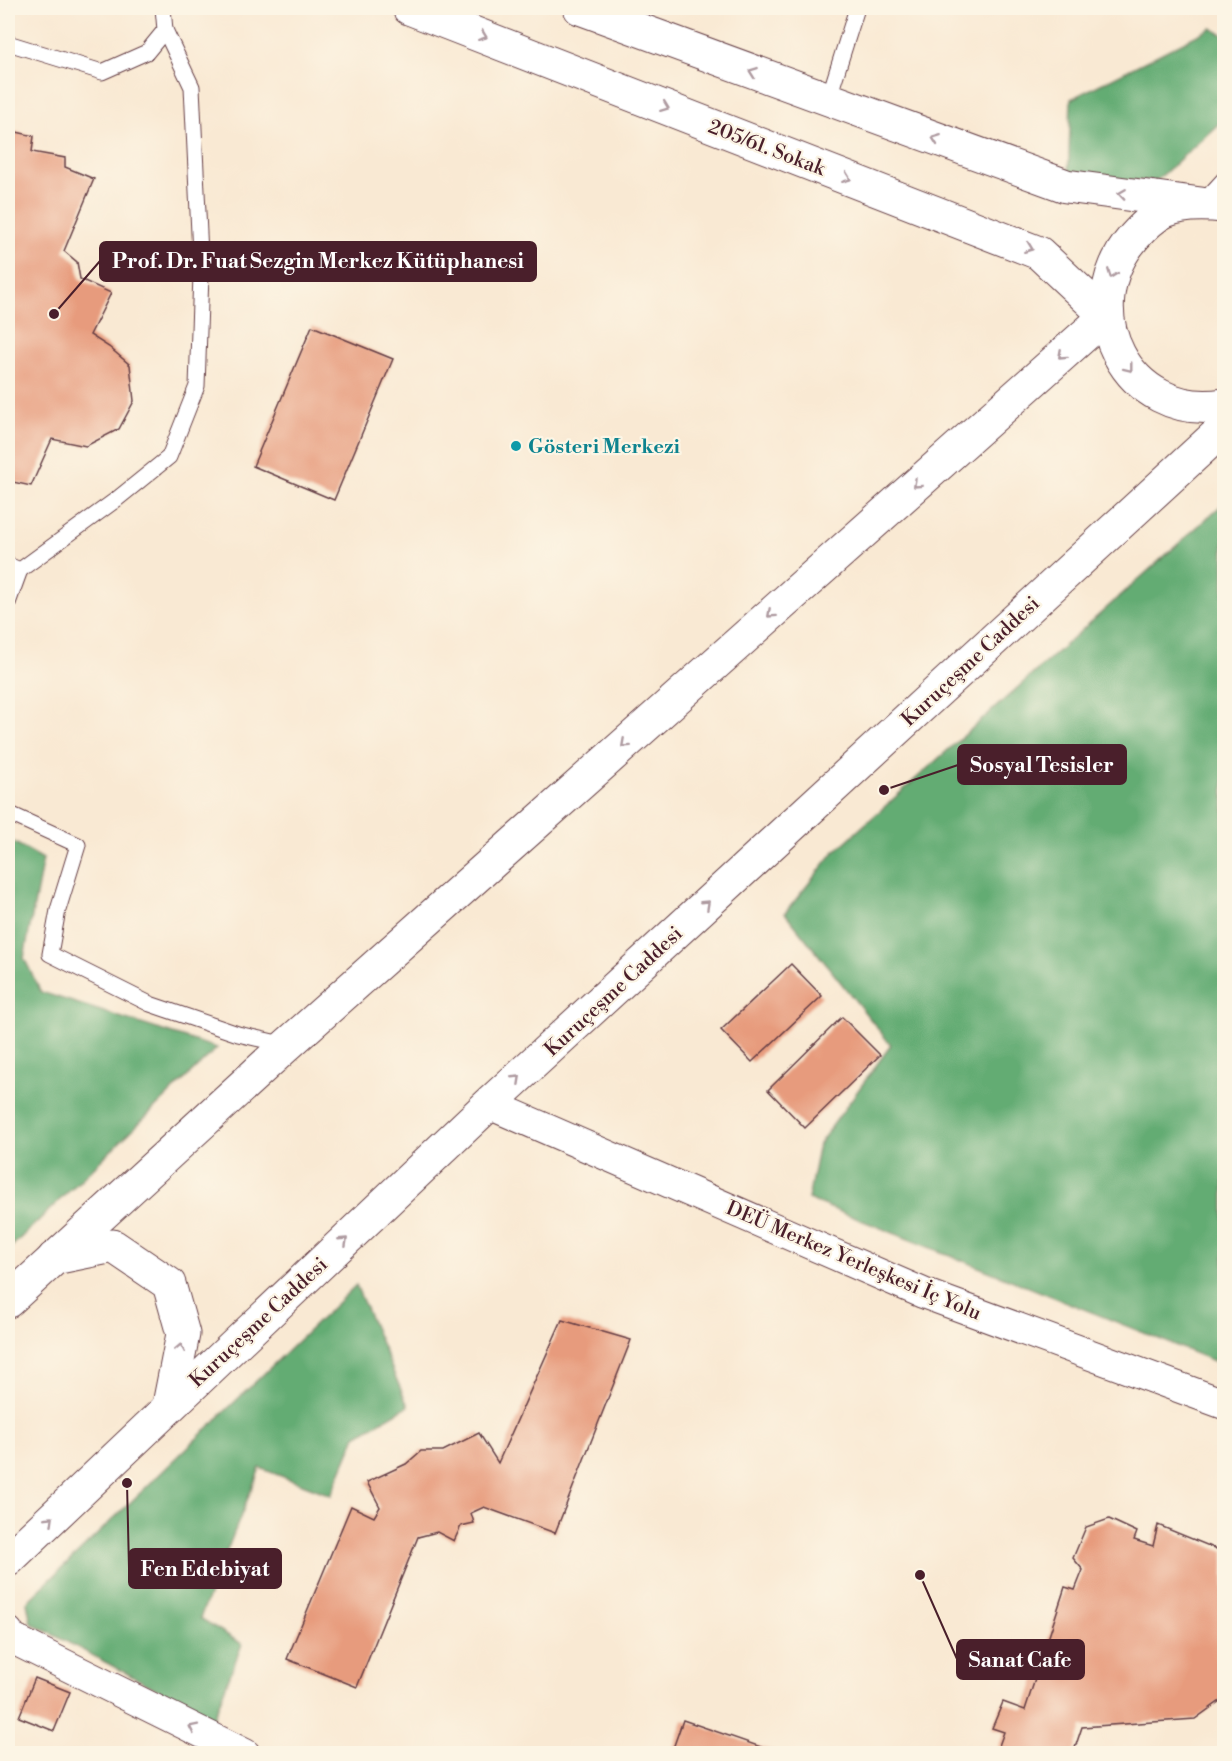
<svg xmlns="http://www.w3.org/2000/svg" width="1232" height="1761" viewBox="0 0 1232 1761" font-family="'Libre Bodoni',serif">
  <rect width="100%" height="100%" fill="#fcf5e5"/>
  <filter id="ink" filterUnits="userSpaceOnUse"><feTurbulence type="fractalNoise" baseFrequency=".0167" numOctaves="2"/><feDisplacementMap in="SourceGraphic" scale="12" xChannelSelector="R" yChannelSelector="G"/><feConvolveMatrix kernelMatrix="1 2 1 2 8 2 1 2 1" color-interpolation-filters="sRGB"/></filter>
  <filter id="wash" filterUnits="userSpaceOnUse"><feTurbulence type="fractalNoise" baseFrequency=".008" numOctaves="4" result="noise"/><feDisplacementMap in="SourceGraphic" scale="24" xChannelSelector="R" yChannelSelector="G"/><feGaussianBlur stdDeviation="1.35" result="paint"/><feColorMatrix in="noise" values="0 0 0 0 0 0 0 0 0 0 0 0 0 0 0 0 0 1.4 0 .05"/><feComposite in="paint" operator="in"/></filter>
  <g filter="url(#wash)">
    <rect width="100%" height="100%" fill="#f9e9d3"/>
    <g fill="#64ac73" stroke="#57664f" stroke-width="1.5">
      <path d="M 1211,28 L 1224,35 L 1224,119 L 1156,181 L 1068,180 L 1071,99 Z"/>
      <path d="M 1224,503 L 1224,1365 L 808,1199 L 819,1144 L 891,1045 L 785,913 L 834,852 Z"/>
      <path d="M 8,839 L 43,859 L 24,958 L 41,992 L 217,1048 L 8,1250 Z"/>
      <path d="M 356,1285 L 408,1406 L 356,1436 L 331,1495 L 260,1468 L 200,1618 L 242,1644 L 213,1719 L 31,1623 L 27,1602 Z"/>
    </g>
    <g id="blocks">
      <g fill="#e79b7d">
        <path d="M 8,130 L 34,136 L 32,152 L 65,158 L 65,167 L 94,179 L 64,251 L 77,262 L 80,279 L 111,293 L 90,335 L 109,347 L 130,365 L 134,401 L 119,429 L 86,446 L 52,439 L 31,486 L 8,481 Z"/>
        <path d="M 312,326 L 393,359 L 334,500 L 253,466 Z"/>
        <path d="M 791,964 L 822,996 L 752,1062 L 721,1030 Z"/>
        <path d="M 842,1017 L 880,1055 L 805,1128 L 768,1090 Z"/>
        <path d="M 562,1320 L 631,1340 L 555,1533 L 484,1507 L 471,1513 L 474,1523 L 461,1526 L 454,1541 L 437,1532 L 418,1537 L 357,1687 L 287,1659 L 351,1506 L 374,1517 L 380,1507 L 367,1482 L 406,1464 L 421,1451 L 443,1451 L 479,1433 L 498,1463 Z"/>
        <path d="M 1109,1519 L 1137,1532 L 1134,1540 L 1153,1546 L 1158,1525 L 1224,1552 L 1224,1698 L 1195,1719 L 1082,1727 L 1073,1754 L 996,1754 L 1004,1732 L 992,1728 L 1003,1702 L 1025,1710 L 1065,1587 L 1075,1590 L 1083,1570 L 1073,1558 L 1086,1527 Z"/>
        <path d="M 35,1678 L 70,1692 L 54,1731 L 19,1717 Z"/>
        <path d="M 683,1720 L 778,1753 L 778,1754 L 671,1754 Z"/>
      </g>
    </g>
  </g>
  <g filter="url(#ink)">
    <use href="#blocks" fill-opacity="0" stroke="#643d44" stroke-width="1.5"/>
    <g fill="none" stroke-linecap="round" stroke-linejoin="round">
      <defs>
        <g id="service">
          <path d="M 8,43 L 102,72 L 147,52 L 165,30 L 163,8"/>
          <path d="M 828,100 L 857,8"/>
          <path d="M 1202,203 L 1224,179"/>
          <path d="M 8,565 L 20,570 L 117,499 L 169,457 L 197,386 L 201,275 L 192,87 L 165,30"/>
          <path d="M 8,603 L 20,570"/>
          <path d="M 8,813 L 78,845 L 58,910 L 50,954 L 150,1004 L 238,1034 L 286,1045"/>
        </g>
        <g id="minor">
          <path d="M 489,1104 L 923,1293 L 1224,1404"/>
          <path d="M 8,1632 L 11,1638 L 245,1754"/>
        </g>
        <g id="tertiary">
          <path d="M 54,1258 L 113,1246 L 169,1284 L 183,1334 L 169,1405"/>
          <path d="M 8,1301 L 287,1045 L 1106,316"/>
          <path d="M 8,1560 L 489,1104 L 1224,428"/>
        </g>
        <g id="secondary">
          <path d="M 409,8 L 1039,253 L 1106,316"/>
          <path d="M 580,8 L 1066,186 L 1201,204"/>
          <path d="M 1224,206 C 1206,204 1183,203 1165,211 C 1154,216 1142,228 1134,237 C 1071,310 1127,421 1224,405"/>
        </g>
      </defs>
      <use href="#service" stroke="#643d44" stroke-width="17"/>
      <use href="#minor" stroke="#643d44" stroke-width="32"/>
      <use href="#tertiary" stroke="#643d44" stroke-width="35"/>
      <use href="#secondary" stroke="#643d44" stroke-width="35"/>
      <use href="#service" stroke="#fff" stroke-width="15"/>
      <use href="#minor" stroke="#fff" stroke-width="30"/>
      <use href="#tertiary" stroke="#fff" stroke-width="33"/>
      <use href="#secondary" stroke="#fff" stroke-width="33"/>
    </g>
    <defs><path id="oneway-chevron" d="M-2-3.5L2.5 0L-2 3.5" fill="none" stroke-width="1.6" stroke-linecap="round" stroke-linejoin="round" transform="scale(1.5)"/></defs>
    <g stroke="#ae9aa0">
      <use href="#oneway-chevron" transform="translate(483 36) rotate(21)"/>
      <use href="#oneway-chevron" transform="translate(753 72) rotate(-160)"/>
      <use href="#oneway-chevron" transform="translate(665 107) rotate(21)"/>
      <use href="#oneway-chevron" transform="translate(936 139) rotate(-160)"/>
      <use href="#oneway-chevron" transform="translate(847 178) rotate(21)"/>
      <use href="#oneway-chevron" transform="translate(1122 194) rotate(-172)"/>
      <use href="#oneway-chevron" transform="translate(1029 248) rotate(21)"/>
      <use href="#oneway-chevron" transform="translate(1112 274) rotate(111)"/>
      <use href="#oneway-chevron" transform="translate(1062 355) rotate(138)"/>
      <use href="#oneway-chevron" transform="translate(1129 368) rotate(52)"/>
      <use href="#oneway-chevron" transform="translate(917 484) rotate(138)"/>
      <use href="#oneway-chevron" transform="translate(771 614) rotate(138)"/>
      <use href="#oneway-chevron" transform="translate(625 744) rotate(138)"/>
      <use href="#oneway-chevron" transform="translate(706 904) rotate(-43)"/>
      <use href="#oneway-chevron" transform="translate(517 1079) rotate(-43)"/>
      <use href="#oneway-chevron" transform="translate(344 1241) rotate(-43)"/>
      <use href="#oneway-chevron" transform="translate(180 1348) rotate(-79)"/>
      <use href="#oneway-chevron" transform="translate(50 1520) rotate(-44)"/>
      <use href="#oneway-chevron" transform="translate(193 1728) rotate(-154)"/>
    </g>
  </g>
  <circle fill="#0f9aa8" stroke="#fcf5e5" stroke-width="2" cx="516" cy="446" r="6"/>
  <g text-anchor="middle" stroke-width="4.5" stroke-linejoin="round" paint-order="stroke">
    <g font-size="20" fill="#4a1f2b" stroke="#fcf5e5">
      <text transform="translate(767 147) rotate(21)" y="7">205/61. Sokak</text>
      <text transform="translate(970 661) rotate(-43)" y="7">Kuruçeşme Caddesi</text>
      <text transform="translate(613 991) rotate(-43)" y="7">Kuruçeşme Caddesi</text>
      <text transform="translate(854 1260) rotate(23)" y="7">DEÜ Merkez Yerleşkesi İç Yolu</text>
      <text transform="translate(258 1322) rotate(-43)" y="7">Kuruçeşme Caddesi</text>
    </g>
    <g font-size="20" font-weight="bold" fill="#0d838f" stroke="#fcf5e5" text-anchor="start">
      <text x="528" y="453">Gösteri Merkezi</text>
    </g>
  </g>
  <path fill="none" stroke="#4a1f2b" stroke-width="2" d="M54 314L100 261M884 790L958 765M127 1483L129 1568M920 1575L957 1659"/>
  <g fill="#4a1f2b" stroke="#fcf5e5" stroke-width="2">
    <circle cx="54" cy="314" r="6"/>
    <circle cx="884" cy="790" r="6"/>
    <circle cx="127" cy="1483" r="6"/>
    <circle cx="920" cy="1575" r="6"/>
  </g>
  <g fill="#4a1f2b" stroke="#4a1f2b" stroke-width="2">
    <rect x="100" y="242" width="436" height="39" rx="6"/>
    <rect x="958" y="745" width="168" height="39" rx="6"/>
    <rect x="129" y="1549" width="152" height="39" rx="6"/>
    <rect x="957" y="1640" width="127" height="39" rx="6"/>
  </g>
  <g font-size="21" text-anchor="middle" font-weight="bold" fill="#fff">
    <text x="318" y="268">Prof. Dr. Fuat Sezgin Merkez Kütüphanesi</text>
    <text x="1042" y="772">Sosyal Tesisler</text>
    <text x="205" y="1576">Fen Edebiyat</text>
    <text x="1020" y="1667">Sanat Cafe</text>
  </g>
  <rect width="1232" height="1761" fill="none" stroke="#fcf5e5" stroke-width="30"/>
</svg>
